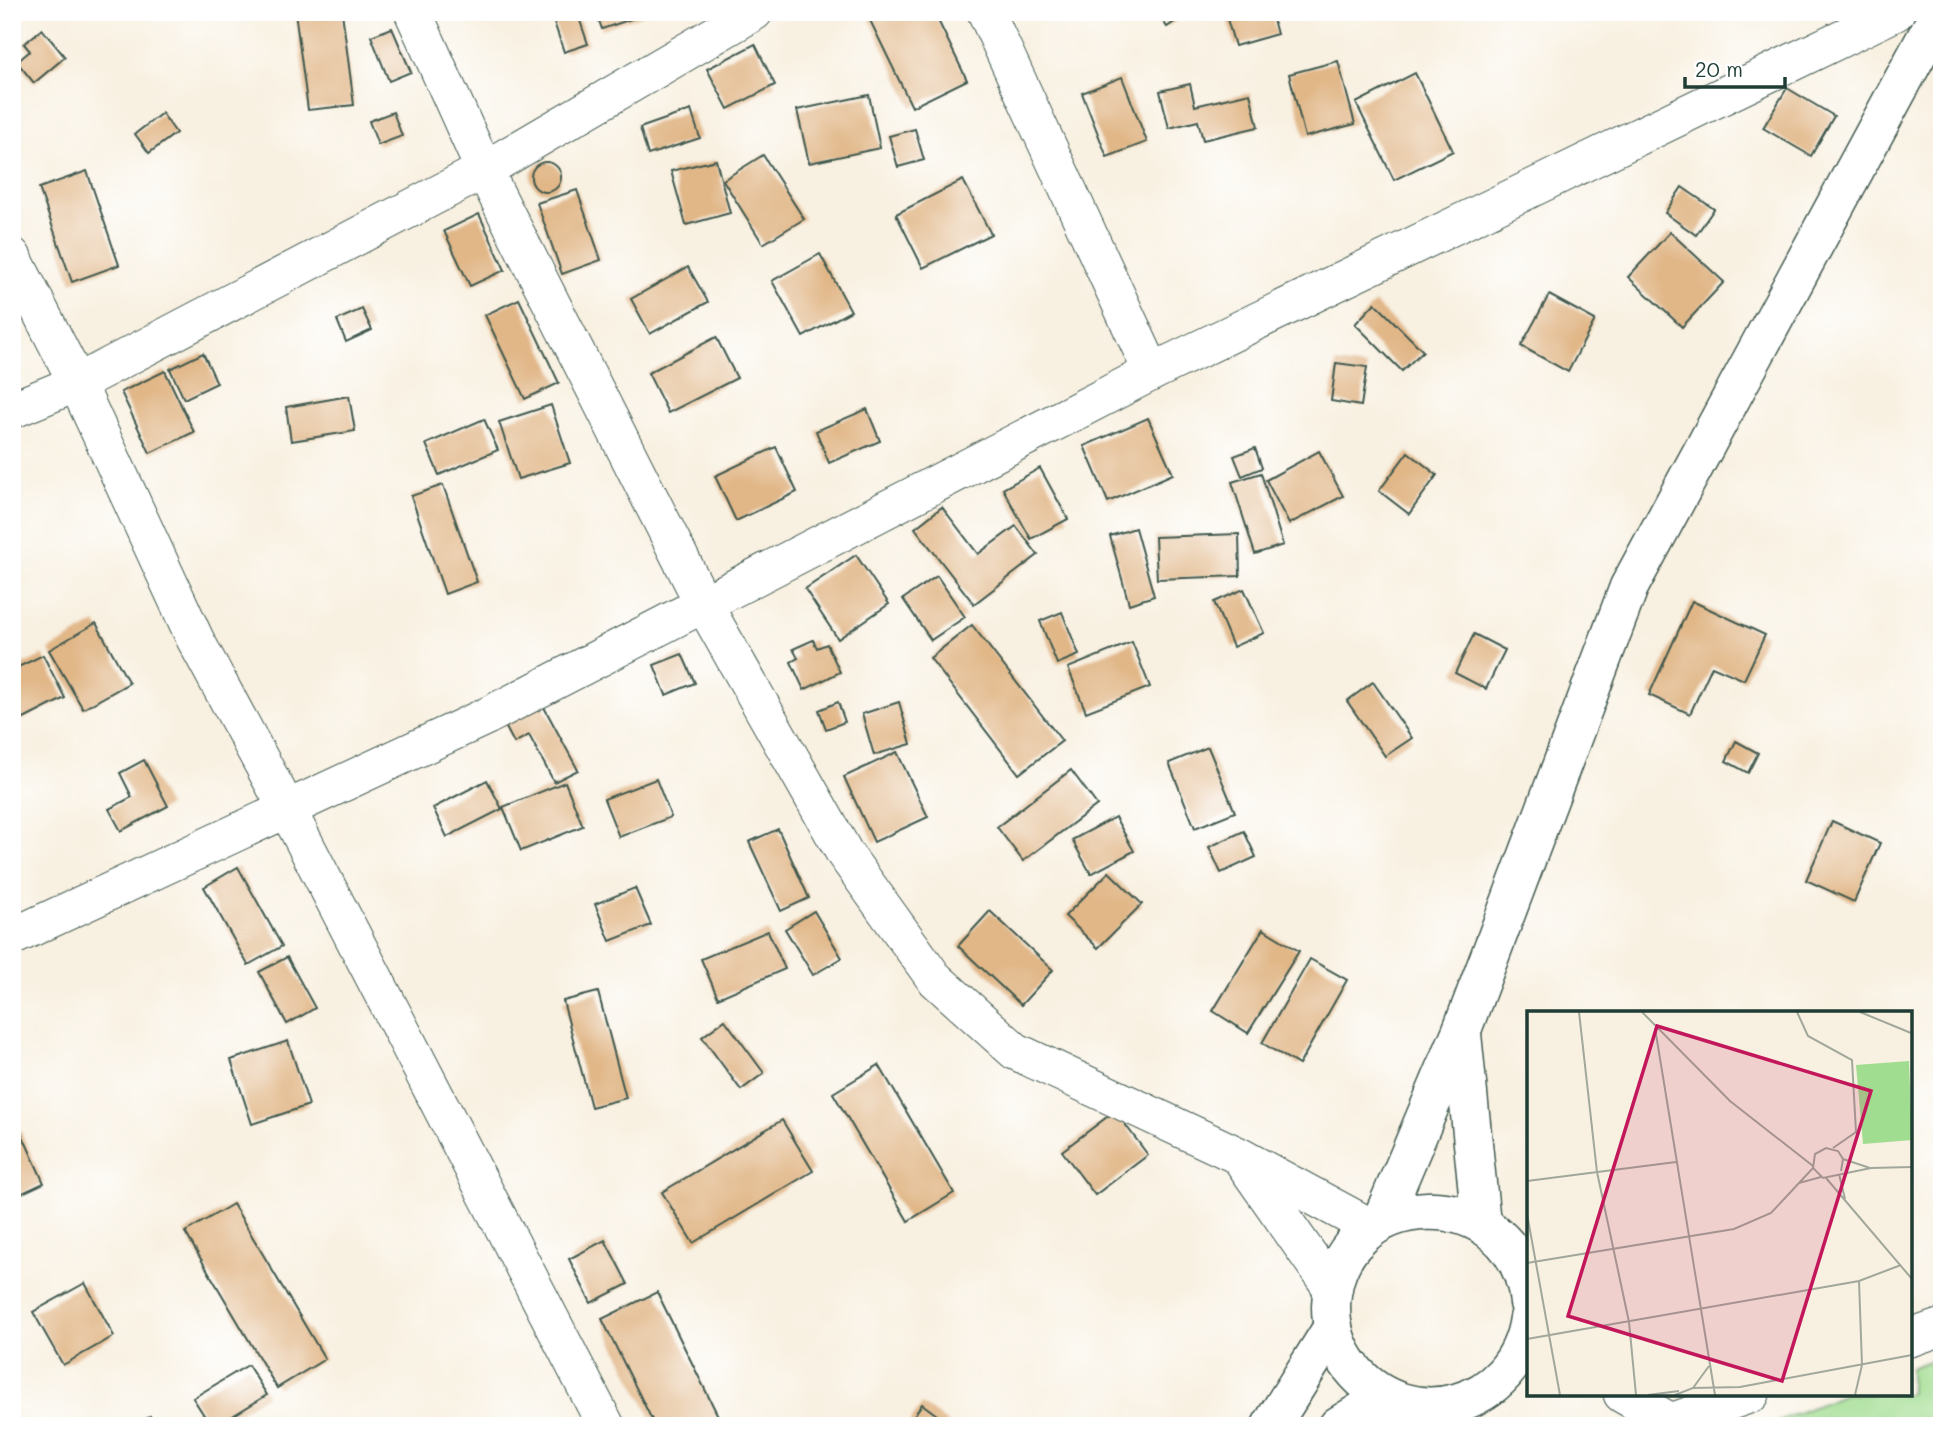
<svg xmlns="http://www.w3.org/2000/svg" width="1954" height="1438" viewBox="0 0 1954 1438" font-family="Mali,sans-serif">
  <rect width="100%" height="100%" fill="#fff"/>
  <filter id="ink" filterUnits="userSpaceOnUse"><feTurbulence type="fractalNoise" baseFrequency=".0143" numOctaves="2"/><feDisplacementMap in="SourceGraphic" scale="14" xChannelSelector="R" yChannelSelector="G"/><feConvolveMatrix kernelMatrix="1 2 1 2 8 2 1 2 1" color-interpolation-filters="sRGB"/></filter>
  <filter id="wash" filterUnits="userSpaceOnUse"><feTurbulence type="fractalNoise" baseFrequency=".00686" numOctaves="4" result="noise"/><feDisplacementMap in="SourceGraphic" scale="28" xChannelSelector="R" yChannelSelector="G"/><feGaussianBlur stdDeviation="1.57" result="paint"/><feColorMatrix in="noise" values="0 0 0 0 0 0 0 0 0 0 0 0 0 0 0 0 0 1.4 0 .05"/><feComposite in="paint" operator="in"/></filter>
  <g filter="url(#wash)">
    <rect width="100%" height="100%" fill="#f8f0e0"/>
    <path fill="#a1dd90" stroke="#608d62" stroke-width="2" d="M 1942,1356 L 1942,1426 L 1766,1426 L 1845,1394 L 1910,1394 L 1910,1368 Z"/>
    <g id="blocks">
      <g fill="#e1b788">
        <path d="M 295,12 L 342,12 L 354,105 L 308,110 Z"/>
        <path d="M 571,12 L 577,12 L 588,44 L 564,52 L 553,19 Z"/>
        <path d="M 596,12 L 642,12 L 643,15 L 602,29 Z"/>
        <path d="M 866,12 L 934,12 L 967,80 L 912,107 Z"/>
        <path d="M 1157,12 L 1189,12 L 1167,27 Z"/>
        <path d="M 1225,12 L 1271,12 L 1277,34 L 1235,46 Z"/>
        <path d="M 392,28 L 411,72 L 389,81 L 371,36 Z"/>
        <path d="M 42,29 L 65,57 L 34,83 L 17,62 L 30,51 L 24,44 Z"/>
        <path d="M 755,44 L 775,85 L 728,109 L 707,69 Z"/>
        <path d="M 1338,61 L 1355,124 L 1305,137 L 1289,74 Z"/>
        <path d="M 1415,73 L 1453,151 L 1394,180 L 1356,103 Z"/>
        <path d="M 1122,77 L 1147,142 L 1107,157 L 1082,93 Z"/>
        <path d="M 1190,84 L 1195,106 L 1250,93 L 1258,127 L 1203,140 L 1198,121 L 1169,128 L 1160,91 Z"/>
        <path d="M 1787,88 L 1834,116 L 1811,156 L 1763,128 Z"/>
        <path d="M 869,95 L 880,148 L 809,163 L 797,110 Z"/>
        <path d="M 691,110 L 700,138 L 648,155 L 640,128 Z"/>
        <path d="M 393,112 L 402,136 L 378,145 L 369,121 Z"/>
        <path d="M 162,113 L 176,133 L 149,153 L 135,134 Z"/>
        <path d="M 915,129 L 924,160 L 898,167 L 889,136 Z"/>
        <path d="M 763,155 L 804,219 L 763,244 L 723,180 Z"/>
        <path d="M 716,160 L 730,213 L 686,225 L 671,171 Z"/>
        <circle cx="546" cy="177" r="15"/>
        <path d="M 87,171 L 119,265 L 72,282 L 39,188 Z"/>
        <path d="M 963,180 L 991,234 L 923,268 L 896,214 Z"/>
        <path d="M 1682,187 L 1714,209 L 1696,235 L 1665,213 Z"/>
        <path d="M 577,190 L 601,260 L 562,274 L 537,203 Z"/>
        <path d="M 479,214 L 505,270 L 470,286 L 444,231 Z"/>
        <path d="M 1670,232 L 1724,282 L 1682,327 L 1628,277 Z"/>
        <path d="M 820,254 L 851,311 L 803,337 L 772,281 Z"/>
        <path d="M 688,267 L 708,302 L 650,334 L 631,299 Z"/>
        <path d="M 1549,295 L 1595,320 L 1568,372 L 1521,346 Z"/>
        <path d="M 519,299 L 559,383 L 525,399 L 485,315 Z"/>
        <path d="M 1375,303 L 1423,351 L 1402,371 L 1355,324 Z"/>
        <path d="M 362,309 L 372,330 L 346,342 L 337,320 Z"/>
        <path d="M 716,337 L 737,378 L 668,413 L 648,373 Z"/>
        <path d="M 203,353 L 217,383 L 184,399 L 170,369 Z"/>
        <path d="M 1336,363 L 1367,367 L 1361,406 L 1331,401 Z"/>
        <path d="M 165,371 L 194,432 L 150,453 L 121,392 Z"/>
        <path d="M 349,396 L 355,431 L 291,441 L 286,407 Z"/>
        <path d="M 551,405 L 570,463 L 518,479 L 499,422 Z"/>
        <path d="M 867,409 L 880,441 L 829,463 L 816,431 Z"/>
        <path d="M 1148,418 L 1173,474 L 1108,502 L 1084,446 Z"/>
        <path d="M 484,419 L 498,450 L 439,475 L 426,444 Z"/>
        <path d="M 776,447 L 797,492 L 736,521 L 715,476 Z"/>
        <path d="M 1255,448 L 1262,468 L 1242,476 L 1234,456 Z"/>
        <path d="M 1319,451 L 1343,496 L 1289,524 L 1266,480 Z"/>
        <path d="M 1408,452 L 1437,475 L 1409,514 L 1379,491 Z"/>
        <path d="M 1040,468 L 1068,519 L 1031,539 L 1003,489 Z"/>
        <path d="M 1261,473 L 1283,545 L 1255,554 L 1232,482 Z"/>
        <path d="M 443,485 L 477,582 L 445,594 L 411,496 Z"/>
        <path d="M 942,507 L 978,554 L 1016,526 L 1038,555 L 974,604 L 915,528 Z"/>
        <path d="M 1135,528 L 1154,596 L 1129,604 L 1110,536 Z"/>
        <path d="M 1239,534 L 1240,576 L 1157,579 L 1155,537 Z"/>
        <path d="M 856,555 L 889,604 L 838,639 L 805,589 Z"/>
        <path d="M 937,576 L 965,617 L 931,640 L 903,599 Z"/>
        <path d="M 1244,589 L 1264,633 L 1233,647 L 1214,602 Z"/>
        <path d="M 1692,601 L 1765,635 L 1744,680 L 1712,666 L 1690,714 L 1649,695 Z"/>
        <path d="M 1062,612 L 1079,655 L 1057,664 L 1040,621 Z"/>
        <path d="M 96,623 L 129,683 L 83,709 L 49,650 Z"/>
        <path d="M 972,625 L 1062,741 L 1019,774 L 930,658 Z"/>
        <path d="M 1474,634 L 1505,650 L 1486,689 L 1455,673 Z"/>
        <path d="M 813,640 L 817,648 L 827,644 L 840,672 L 804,690 L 791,662 L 798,658 L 793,649 Z"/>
        <path d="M 1132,642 L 1150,687 L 1086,712 L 1068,668 Z"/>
        <path d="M 682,654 L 695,683 L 666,695 L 654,665 Z"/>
        <path d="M 43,655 L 65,698 L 12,725 L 12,670 Z"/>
        <path d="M 1373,682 L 1412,738 L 1385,756 L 1347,701 Z"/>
        <path d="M 538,696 L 578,770 L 554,782 L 529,735 L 514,743 L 500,716 Z"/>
        <path d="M 838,702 L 845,722 L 826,729 L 819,710 Z"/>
        <path d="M 899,702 L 911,744 L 874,755 L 862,714 Z"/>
        <path d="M 1736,741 L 1758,753 L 1748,773 L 1726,761 Z"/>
        <path d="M 1208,747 L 1235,812 L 1195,828 L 1169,763 Z"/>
        <path d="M 897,752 L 928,817 L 874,842 L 844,777 Z"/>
        <path d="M 144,760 L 168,806 L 121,831 L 109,809 L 132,797 L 120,773 Z"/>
        <path d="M 1071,770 L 1097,805 L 1023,861 L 997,827 Z"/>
        <path d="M 656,779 L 671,817 L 619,837 L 604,799 Z"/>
        <path d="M 487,780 L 502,809 L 447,837 L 433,808 Z"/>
        <path d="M 565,782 L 583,826 L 521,851 L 503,807 Z"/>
        <path d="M 1115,817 L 1134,851 L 1091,874 L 1072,840 Z"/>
        <path d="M 1832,821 L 1880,843 L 1854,902 L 1806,880 Z"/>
        <path d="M 778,829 L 809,898 L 781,911 L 749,842 Z"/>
        <path d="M 1244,831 L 1256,857 L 1221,873 L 1209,847 Z"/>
        <path d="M 238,867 L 282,946 L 248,965 L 204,887 Z"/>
        <path d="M 1109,872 L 1142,904 L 1098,948 L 1065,916 Z"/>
        <path d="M 635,888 L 651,925 L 610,941 L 595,904 Z"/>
        <path d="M 814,911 L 842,958 L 813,975 L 785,929 Z"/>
        <path d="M 990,911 L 1053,970 L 1021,1005 L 958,946 Z"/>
        <path d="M 1263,929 L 1299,951 L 1248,1033 L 1213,1011 Z"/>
        <path d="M 768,931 L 785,969 L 718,998 L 701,959 Z"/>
        <path d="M 287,957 L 315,1008 L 287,1024 L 259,972 Z"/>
        <path d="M 1310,959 L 1347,980 L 1299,1065 L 1262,1043 Z"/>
        <path d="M 598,992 L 626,1098 L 591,1107 L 563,1001 Z"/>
        <path d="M 725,1020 L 764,1073 L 741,1090 L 702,1037 Z"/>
        <path d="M 288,1041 L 309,1105 L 252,1124 L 231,1060 Z"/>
        <path d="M 879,1065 L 954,1193 L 908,1221 L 833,1093 Z"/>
        <path d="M 1115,1111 L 1148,1155 L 1095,1195 L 1062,1151 Z"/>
        <path d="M 782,1120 L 813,1171 L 693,1243 L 662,1192 Z"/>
        <path d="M 17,1123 L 44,1183 L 12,1198 L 12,1125 Z"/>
        <path d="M 233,1204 L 325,1359 L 277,1388 L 185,1232 Z"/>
        <path d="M 605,1240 L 628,1284 L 591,1303 L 569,1259 Z"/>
        <path d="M 85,1283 L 114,1336 L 63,1365 L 33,1312 Z"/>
        <path d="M 657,1292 L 723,1426 L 655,1426 L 602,1319 Z"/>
        <path d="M 248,1365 L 267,1395 L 216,1426 L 211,1426 L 193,1398 Z"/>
        <path d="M 922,1404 L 952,1426 L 907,1426 Z"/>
        <path d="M 150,1416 L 156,1426 L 135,1426 Z"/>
      </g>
    </g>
  </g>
  <g filter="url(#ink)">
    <use href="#blocks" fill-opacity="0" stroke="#40584e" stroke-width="2"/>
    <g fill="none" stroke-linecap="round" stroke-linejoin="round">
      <defs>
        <g id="minor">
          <path d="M 413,12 L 484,170 L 703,603 L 845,854 L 934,978 L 1015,1051 L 1239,1156 L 1372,1228"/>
          <path d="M 986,12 L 1152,372"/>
          <path d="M 12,256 L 77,383 L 195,639 L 287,809 L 606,1426"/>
          <path d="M 12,410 L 77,383 L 484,170 L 754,12"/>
          <path d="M 12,937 L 487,716 L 1152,372 L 1896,12"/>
          <path d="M 1244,1163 L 1333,1290"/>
          <path d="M 1910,1338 L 1942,1327"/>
          <path d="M 1622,1394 L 1671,1422 L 1751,1394"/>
        </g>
        <g id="highway">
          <path d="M 1462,1034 L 1481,1223"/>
          <path d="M 1381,1222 L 1462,1030 L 1629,587 L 1940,12"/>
          <path d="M 1529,1303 C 1518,1177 1334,1182 1331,1307 C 1331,1328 1338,1350 1351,1367 C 1407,1438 1517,1408 1529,1318"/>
          <path d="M 1271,1426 L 1333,1327"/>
          <path d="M 1338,1426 L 1385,1397"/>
        </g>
      </defs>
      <use href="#minor" stroke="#40584e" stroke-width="39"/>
      <use href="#highway" stroke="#40584e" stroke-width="41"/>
      <use href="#minor" stroke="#fff" stroke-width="37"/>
      <use href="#highway" stroke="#fff" stroke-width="38"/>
    </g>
  </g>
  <g transform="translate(1527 1011)">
    <rect width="385" height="385" fill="#f8f0e0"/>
    <path d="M 382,50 L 385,129 L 336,133 L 329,54 Z" fill="#a1dd90"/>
    <path fill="none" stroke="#a1a89b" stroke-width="2" d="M 52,1 L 70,161 L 102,311 L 109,384M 115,1 L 203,90 L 286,155M 270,1 L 281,25 L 325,49 L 329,121 L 306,137M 333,1 L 384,22M 128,17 L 188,384M 316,148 L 343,157M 344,157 L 385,156M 314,160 L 316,148 L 311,140 L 299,137 L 288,143 L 286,157 L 296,167 L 344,157M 312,163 L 318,188M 299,167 L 385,268M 0,170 L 149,151M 272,172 L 294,166M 0,203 L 33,384M 0,252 L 207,218 L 244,202 L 286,157M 0,328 L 332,270 L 374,254M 166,377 L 213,376 L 385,344M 121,384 L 152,380M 148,384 L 166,377 L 182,355M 328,384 L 335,354 L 332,270"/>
    <path fill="#c2185b" fill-opacity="0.15" stroke="#c2185b" stroke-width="3.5" d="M 130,15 L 344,80 L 255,370 L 41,305 Z"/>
    <rect width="385" height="385" fill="none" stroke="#1f3d34" stroke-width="3.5"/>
  </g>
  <rect width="1954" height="1438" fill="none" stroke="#fff" stroke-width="42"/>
  <path d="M1685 77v10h100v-10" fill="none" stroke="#1f3d34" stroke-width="3.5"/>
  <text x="1695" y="77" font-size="21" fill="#1f3d34" stroke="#ffffff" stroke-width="5" paint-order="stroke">20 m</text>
</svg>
